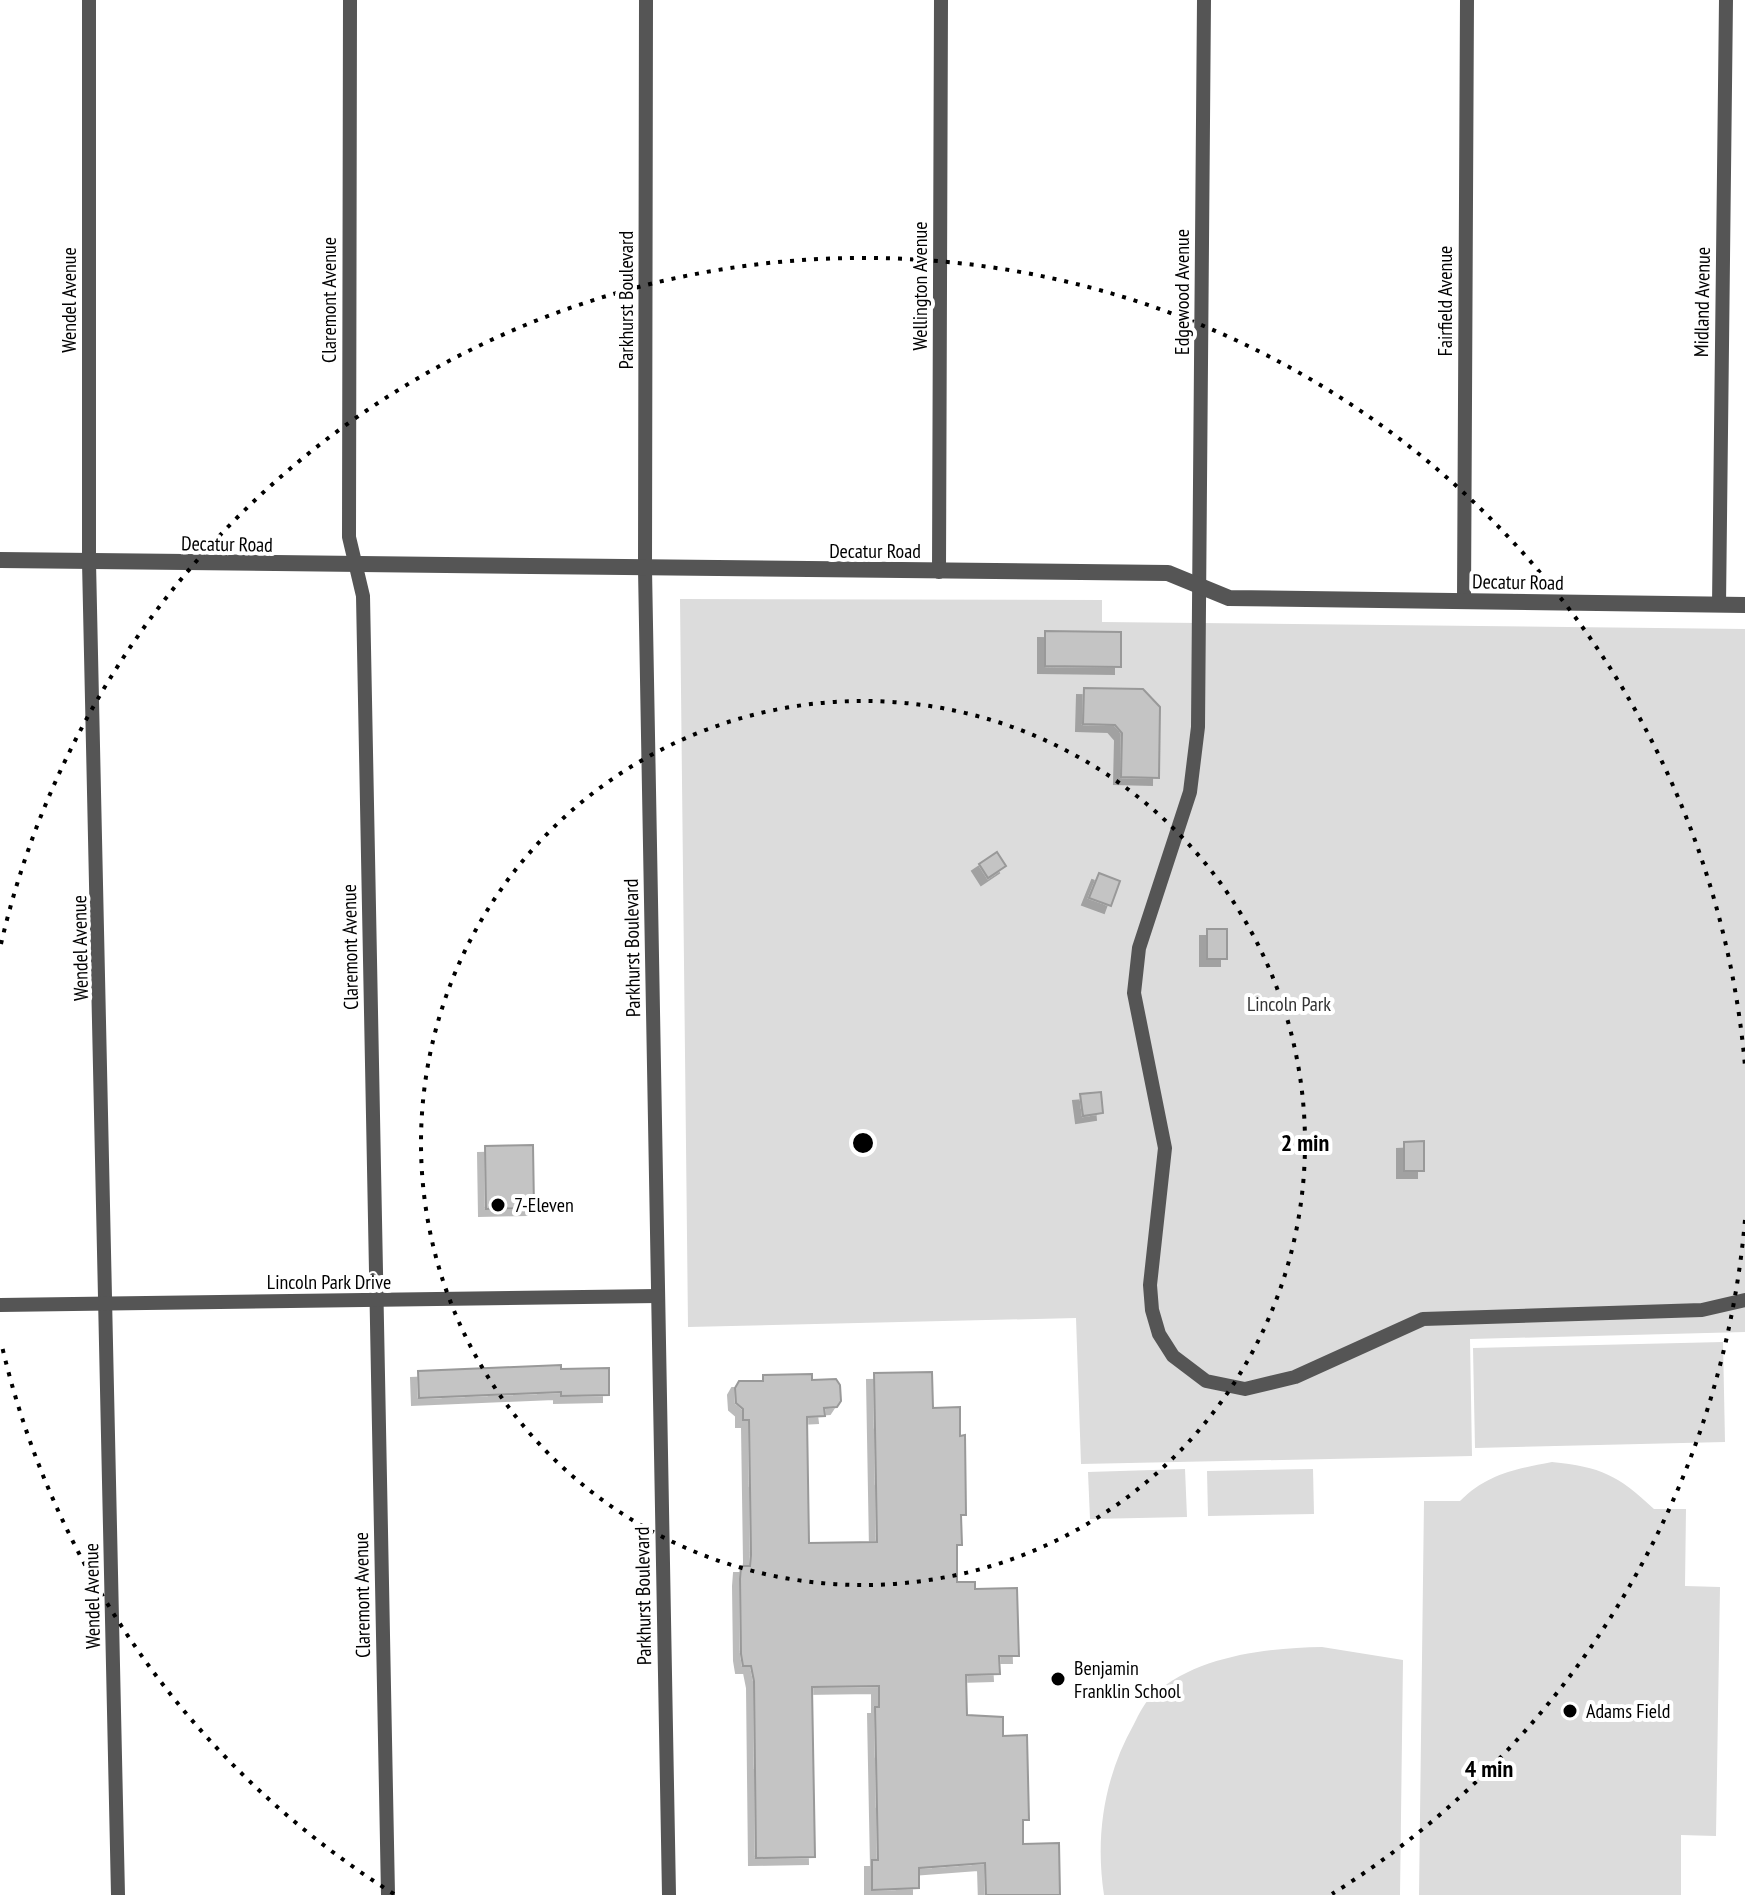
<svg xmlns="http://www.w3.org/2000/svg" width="1745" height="1895" viewBox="0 0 1745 1895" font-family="'PT Sans Narrow',sans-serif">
  <defs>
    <filter id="shadow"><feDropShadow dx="-7" dy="7" stdDeviation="0" flood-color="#0004"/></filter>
  </defs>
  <rect width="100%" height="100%" fill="#fff"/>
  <g fill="#dcdcdc">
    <path d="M 680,599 L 1102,600 L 1102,622 L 1745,629 L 1745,1332 L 1470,1339 L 1472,1456 L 1081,1464 L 1076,1318 L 688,1327 Z"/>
    <path d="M 1723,1342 L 1725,1442 L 1475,1448 L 1473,1348 Z"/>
    <path d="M 1552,1462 C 1601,1467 1618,1475 1654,1509 L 1686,1509 L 1685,1586 L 1720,1587 L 1716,1836 L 1681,1835 L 1681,1895 L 1419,1895 L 1424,1501 L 1460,1501 C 1487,1474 1515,1469 1552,1462 Z"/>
    <path d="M 1185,1469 L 1187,1517 L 1090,1519 L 1088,1472 Z"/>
    <path d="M 1313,1469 L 1314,1514 L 1208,1516 L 1207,1471 Z"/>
    <path d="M 1322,1647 L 1403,1660 L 1400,1895 L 1104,1895 C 1095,1836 1104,1777 1134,1724 C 1139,1714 1145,1701 1154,1694 C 1198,1656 1266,1648 1322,1647 Z"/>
  </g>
  <g fill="#c4c4c4" stroke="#999" stroke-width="2" filter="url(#shadow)">
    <path d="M 1045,631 L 1121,632 L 1121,667 L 1045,666 Z"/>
    <path d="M 1084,688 L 1143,689 L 1160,707 L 1159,778 L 1121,777 L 1122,733 L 1115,725 L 1083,724 Z"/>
    <path d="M 997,852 L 1006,866 L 988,878 L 979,864 Z"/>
    <path d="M 1099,873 L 1120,881 L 1111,906 L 1089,898 Z"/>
    <rect x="1207" y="929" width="20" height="30"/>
    <path d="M 1101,1092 L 1103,1113 L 1083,1116 L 1080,1094 Z"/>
    <path d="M 1424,1141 L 1424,1171 L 1404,1171 L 1404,1142 Z"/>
    <path d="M 533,1145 L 534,1208 L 486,1209 L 485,1146 Z"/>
    <path d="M 561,1365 L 561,1369 L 609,1368 L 609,1395 L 561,1396 L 561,1392 L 419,1398 L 418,1371 Z"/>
    <path d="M 932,1372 L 933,1408 L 960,1407 L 960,1436 L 965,1435 L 966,1515 L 961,1515 L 962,1545 L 957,1545 L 957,1582 L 975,1582 L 975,1589 L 1017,1588 L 1019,1656 L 999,1656 L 1000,1674 L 966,1675 L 967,1715 L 1003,1717 L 1003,1736 L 1027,1735 L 1029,1820 L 1023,1820 L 1023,1844 L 1059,1843 L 1060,1895 L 986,1895 L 985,1863 L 919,1868 L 919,1888 L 872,1890 L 872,1860 L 878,1860 L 875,1707 L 879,1707 L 879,1686 L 812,1687 L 815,1857 L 756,1858 L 754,1681 L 751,1666 L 743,1666 L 741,1654 L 740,1579 L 741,1566 L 750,1566 L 751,1555 L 749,1420 L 743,1420 L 743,1409 L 736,1403 L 735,1388 L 739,1381 L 763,1381 L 763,1375 L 812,1374 L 812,1380 L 836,1379 L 840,1385 L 841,1401 L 837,1407 L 824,1408 L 825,1416 L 807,1417 L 809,1543 L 877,1542 L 874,1373 Z"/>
  </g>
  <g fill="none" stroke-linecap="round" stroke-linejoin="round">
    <g stroke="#555" stroke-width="14">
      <path d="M 89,0 L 89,562 L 118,1895"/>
      <path d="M 350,0 L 349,537 L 363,596 L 388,1895"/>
      <path d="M 646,0 L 645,569 L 669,1895"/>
      <path d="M 1204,0 L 1198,727 L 1190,792 L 1139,948 L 1134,993 L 1165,1148 L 1150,1285 L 1152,1310 L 1159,1334 L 1173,1356 L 1206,1381 L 1245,1389 L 1295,1377 L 1423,1319 L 1702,1310 L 1745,1300"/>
      <path d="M 939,572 L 941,0"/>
      <path d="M 1464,601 L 1467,0"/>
      <path d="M 1719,605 L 1726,0"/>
      <path d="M 0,1305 L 658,1296"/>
    </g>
    <path stroke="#555" stroke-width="16" d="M 0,560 L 1168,573 L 1229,598 L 1745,605"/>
  </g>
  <g fill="none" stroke="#000" stroke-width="4" stroke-dasharray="4 8">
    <circle cx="863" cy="1143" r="442"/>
    <path d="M1745 1220A885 885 0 0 1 1332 1894M394 1894A885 885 0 0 1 1 1342M1 944A885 885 0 0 1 1745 1066"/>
  </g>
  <g fill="#000" stroke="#fff" stroke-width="3">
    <circle cx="498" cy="1205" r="8"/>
    <circle cx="1058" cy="1679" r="8"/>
    <circle cx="1570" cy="1711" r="8"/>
  </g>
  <g text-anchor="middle" stroke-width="8" stroke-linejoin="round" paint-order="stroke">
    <g font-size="20" fill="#000" stroke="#fff">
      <text transform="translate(920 286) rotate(-90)" y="7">Wellington Avenue</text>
      <text transform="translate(1182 292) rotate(-90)" y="7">Edgewood Avenue</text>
      <text transform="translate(69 300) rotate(-90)" y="7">Wendel Avenue</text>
      <text transform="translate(329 300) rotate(-90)" y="7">Claremont Avenue</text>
      <text transform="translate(626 300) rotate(-90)" y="7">Parkhurst Boulevard</text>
      <text transform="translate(1445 301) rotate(-90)" y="7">Fairfield Avenue</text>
      <text transform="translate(1702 302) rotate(-89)" y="7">Midland Avenue</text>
      <text transform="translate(227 544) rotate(1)" y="7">Decatur Road</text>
      <text x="875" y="558">Decatur Road</text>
      <text transform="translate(1518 582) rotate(1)" y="7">Decatur Road</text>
      <text transform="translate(350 947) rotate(-91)" y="7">Claremont Avenue</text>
      <text transform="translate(80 948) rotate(-91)" y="7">Wendel Avenue</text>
      <text transform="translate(632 948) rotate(-91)" y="7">Parkhurst Boulevard</text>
      <text x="329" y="1289">Lincoln Park Drive</text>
      <text transform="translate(362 1595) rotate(-91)" y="7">Claremont Avenue</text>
      <text transform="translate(92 1596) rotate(-91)" y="7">Wendel Avenue</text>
      <text transform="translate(643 1596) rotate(-91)" y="7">Parkhurst Boulevard</text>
    </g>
    <g font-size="20" fill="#333" stroke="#fff">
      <text x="1289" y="1011">Lincoln Park</text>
    </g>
    <g font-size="20" fill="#000" stroke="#fff" text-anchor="start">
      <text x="514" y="1212">7-Eleven</text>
      <text x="1074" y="1675">Benjamin<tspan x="1074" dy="23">Franklin School</tspan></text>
      <text x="1586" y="1718">Adams Field</text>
    </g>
  </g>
  <circle cx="863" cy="1143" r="12" fill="#000" stroke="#fff" stroke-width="4"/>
  <g font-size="24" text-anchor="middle" font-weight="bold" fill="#000" stroke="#fff" stroke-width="8" stroke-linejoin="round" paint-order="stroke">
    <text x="1305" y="1151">2 min</text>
    <text x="1489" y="1777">4 min</text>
  </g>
</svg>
